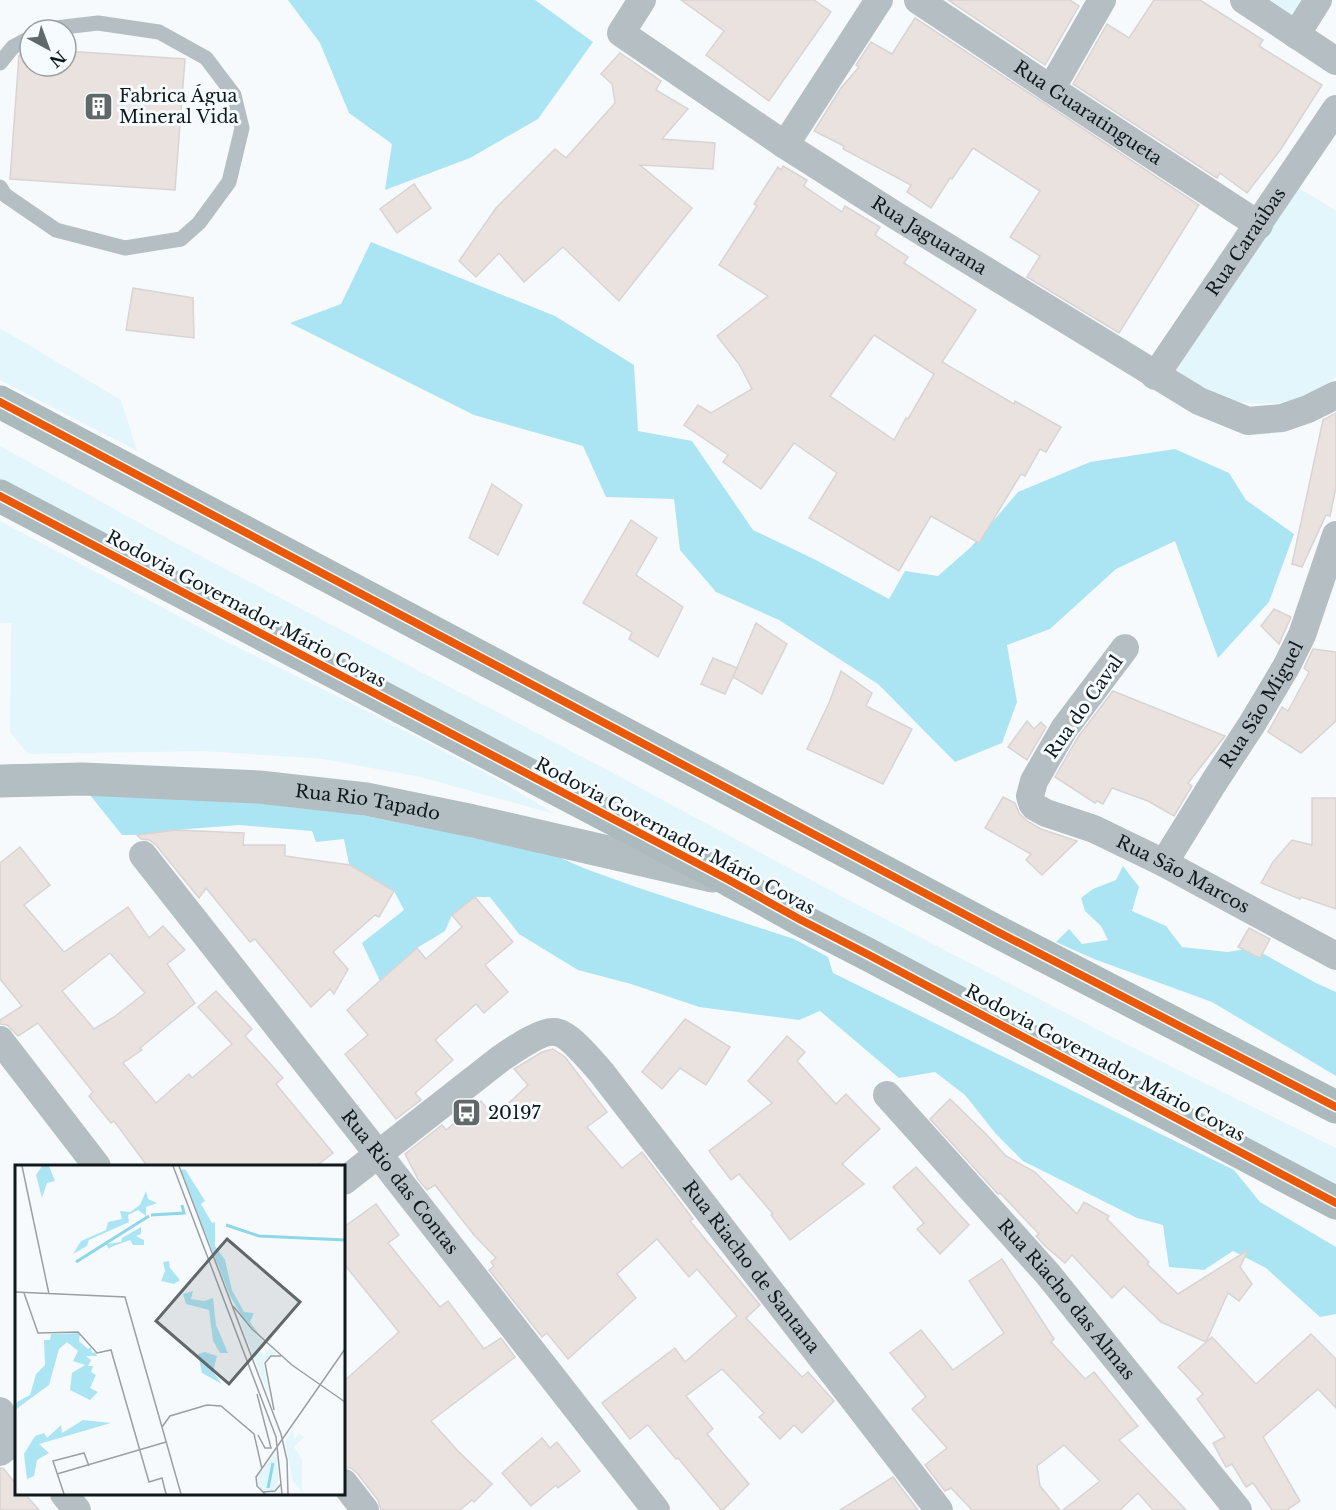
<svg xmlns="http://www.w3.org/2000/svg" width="1336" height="1510" viewBox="0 0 1336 1510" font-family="'Libre Baskerville',serif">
  <rect width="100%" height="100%" fill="#f7fafc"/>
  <g fill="#e3f6fb">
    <path d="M 1240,0 L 1301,0 L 1290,17 Z"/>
    <path d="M 1293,184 L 1336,211 L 1336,377 C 1328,382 1321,388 1313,392 C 1286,407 1247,407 1219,396 C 1203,390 1189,379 1175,370 Z"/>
    <path d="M 0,328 L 121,400 L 137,451 L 0,380 Z"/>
    <path d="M 0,446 L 176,543 L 611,772 L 839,895 L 1120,1041 L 1336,1148 L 1336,1187 L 0,479 Z"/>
    <path d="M 0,521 L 229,643 L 365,710 L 499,780 L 555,814 L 416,776 L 322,759 L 205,751 L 30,754 L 27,753 L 10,732 L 11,623 L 0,623 Z"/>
  </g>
  <g fill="#abe5f3">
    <path d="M 288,0 L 535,0 L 593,42 L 538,119 L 470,158 L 385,190 L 392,144 L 349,113 L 320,43 Z"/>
    <path d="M 371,242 L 555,316 L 634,365 L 638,431 L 692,441 L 753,530 L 814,559 L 889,599 L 905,571 L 938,576 L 971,547 L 1018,492 L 1090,462 L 1175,449 L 1229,473 L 1246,500 L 1294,534 L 1269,602 L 1218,658 L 1175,541 L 1116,569 L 1050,629 L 1007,645 L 1017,702 L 1002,743 L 955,762 L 878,684 L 779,620 L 716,592 L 680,550 L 674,499 L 606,497 L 583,446 L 474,415 L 290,323 L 341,304 Z"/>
    <path d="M 90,795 L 302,803 L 549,853 L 586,869 L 636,887 L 794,939 L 828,957 L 833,973 L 1234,1170 L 1260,1202 L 1336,1247 L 1336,1314 L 1320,1317 L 1266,1268 L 1233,1251 L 1204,1270 L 1169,1267 L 1163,1225 L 1137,1218 L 1023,1161 L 996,1134 L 965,1095 L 935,1072 L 899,1078 L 820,1011 L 799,1020 L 699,1007 L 631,984 L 578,970 L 519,934 L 490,897 L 475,897 L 452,915 L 445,931 L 417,948 L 380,981 L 362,943 L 404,910 L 394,891 L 349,864 L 344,839 L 316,842 L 312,831 L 239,825 L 176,830 L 137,835 L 122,835 Z"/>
    <path d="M 1123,866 L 1139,887 L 1132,911 L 1166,926 L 1182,947 L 1227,952 L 1253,948 L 1316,983 L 1336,992 L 1336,1076 L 1212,1002 L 1094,959 L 1056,942 L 1069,929 L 1082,944 L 1108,940 L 1101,926 L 1085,911 L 1081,898 L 1093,889 L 1116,880 Z"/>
  </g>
  <g fill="#eae2df" stroke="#d8d4d3" stroke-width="1.5" fill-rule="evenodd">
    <path d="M 681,0 L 814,0 L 831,12 L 769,101 L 706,55 L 724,31 Z"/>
    <path d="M 948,0 L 1070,0 L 1079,6 L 1045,65 Z"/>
    <path d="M 1154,0 L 1200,0 L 1263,40 L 1259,46 L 1322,85 L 1281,149 L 1247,193 L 1220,173 L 1217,178 L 1073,84 L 1107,24 L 1129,38 Z"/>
    <path d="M 915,18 L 1199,205 L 1119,333 L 1027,277 L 1040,256 L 1010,237 L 1040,191 L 973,148 L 952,179 L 950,178 L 931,208 L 907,192 L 911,185 L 843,149 L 844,146 L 814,131 L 841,88 L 859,67 L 856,65 L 871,42 L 892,54 Z"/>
    <path d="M 30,49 L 30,66 L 66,66 L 66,51 L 185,59 L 175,190 L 10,179 L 19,55 Z"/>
    <path d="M 620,53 L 661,81 L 656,90 L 688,109 L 662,139 L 715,143 L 713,169 L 640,165 L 692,208 L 619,301 L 563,247 L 524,282 L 499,253 L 476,277 L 459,261 L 496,208 L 555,149 L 566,158 L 615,103 L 612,84 L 601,74 Z"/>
    <path d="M 783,166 L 807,180 L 804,186 L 842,212 L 845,206 L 880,227 L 875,235 L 908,257 L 904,263 L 976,310 L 942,362 L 1014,404 L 1015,401 L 1061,427 L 1046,452 L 1040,449 L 1025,476 L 1021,474 L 979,543 L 931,516 L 899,571 L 809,518 L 837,473 L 794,443 L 761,489 L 723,462 L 728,455 L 684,425 L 698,405 L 711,413 L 752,389 L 739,364 L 717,336 L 768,296 L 719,265 L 757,206 L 754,204 L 778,167 L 781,170 ZM 874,335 L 934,374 L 908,419 L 906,418 L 894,440 L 830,396 Z"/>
    <path d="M 414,184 L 431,208 L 397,233 L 380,209 Z"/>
    <path d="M 133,288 L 193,298 L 194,338 L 126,330 Z"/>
    <path d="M 1336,413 L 1336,487 L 1330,516 L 1326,515 L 1302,567 L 1292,564 L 1323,420 Z"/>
    <path d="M 492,484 L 522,505 L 498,555 L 469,538 Z"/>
    <path d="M 631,520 L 657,538 L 636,575 L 683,607 L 658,657 L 629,639 L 632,632 L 583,603 Z"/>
    <path d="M 1274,609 L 1291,617 L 1279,644 L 1261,626 Z"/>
    <path d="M 756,623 L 787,644 L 762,694 L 733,677 Z"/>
    <path d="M 1313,649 L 1336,652 L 1336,721 L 1301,753 L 1268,732 L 1282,707 L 1288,711 L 1309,672 L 1304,668 Z"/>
    <path d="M 713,658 L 737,668 L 725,694 L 701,684 Z"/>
    <path d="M 841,671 L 872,693 L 866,706 L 912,729 L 883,784 L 807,749 L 829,703 Z"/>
    <path d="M 1113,691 L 1225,736 L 1188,783 L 1192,786 L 1174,816 L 1148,801 L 1112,788 L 1103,804 L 1097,801 L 1095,803 L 1055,777 L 1078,737 Z"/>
    <path d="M 1027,721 L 1034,729 L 1041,722 L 1046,727 L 1027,760 L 1008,747 Z"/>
    <path d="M 1003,797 L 1015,803 L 1019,813 L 1027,821 L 1041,829 L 1077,841 L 1042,875 L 1026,860 L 1031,854 L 985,828 Z"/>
    <path d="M 1312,798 L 1336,798 L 1336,909 L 1301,897 L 1300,899 L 1261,883 L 1273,862 L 1292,840 L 1312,845 Z"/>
    <path d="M 176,830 L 244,833 L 243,845 L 285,845 L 285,856 L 350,865 L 394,891 L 379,917 L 375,915 L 333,952 L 348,969 L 334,994 L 330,989 L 311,1007 L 255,939 L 250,942 L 206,888 L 199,898 L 156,845 L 149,840 L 141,839 L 137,835 Z"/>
    <path d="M 20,847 L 50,885 L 24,905 L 64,952 L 128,907 L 149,938 L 163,926 L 185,950 L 167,964 L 195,1003 L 140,1048 L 142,1050 L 123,1063 L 156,1103 L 189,1074 L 192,1078 L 232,1044 L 198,1007 L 216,991 L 252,1029 L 245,1036 L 283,1078 L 276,1084 L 333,1153 L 315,1167 L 148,1167 L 114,1121 L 111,1123 L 89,1096 L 93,1092 L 38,1023 L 18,1036 L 7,1025 L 0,1024 L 0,1020 L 22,1006 L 0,979 L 0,863 ZM 110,953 L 145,993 L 114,1017 L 94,1029 L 62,991 Z"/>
    <path d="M 475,897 L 513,942 L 485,965 L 508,992 L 484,1013 L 476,1004 L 435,1040 L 453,1060 L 415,1093 L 421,1100 L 396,1119 L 345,1054 L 368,1035 L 347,1010 L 417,948 L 426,959 L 462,927 L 452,915 Z"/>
    <path d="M 1249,928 L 1270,939 L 1260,958 L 1238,947 Z"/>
    <path d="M 685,1019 L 730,1047 L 706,1085 L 680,1068 L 662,1089 L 642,1072 Z"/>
    <path d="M 787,1036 L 805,1052 L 797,1061 L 836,1104 L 846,1094 L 880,1129 L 842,1164 L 864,1184 L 790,1240 L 771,1215 L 773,1214 L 739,1174 L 731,1180 L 709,1151 L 772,1103 L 748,1081 Z"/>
    <path d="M 553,1049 L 565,1057 L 607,1112 L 587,1127 L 622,1168 L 642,1152 L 693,1219 L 690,1221 L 760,1305 L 746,1318 L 802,1377 L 808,1372 L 834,1401 L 802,1433 L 794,1425 L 780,1439 L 759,1417 L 764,1413 L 722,1369 L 686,1396 L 713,1429 L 707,1434 L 749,1484 L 723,1510 L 721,1510 L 678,1458 L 676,1459 L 648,1425 L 630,1439 L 602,1403 L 675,1348 L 685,1362 L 737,1316 L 697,1269 L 689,1277 L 657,1239 L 617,1274 L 636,1298 L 568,1359 L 547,1333 L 542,1337 L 489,1270 L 494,1266 L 491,1262 L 496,1258 L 474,1235 L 435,1185 L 427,1190 L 418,1179 L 405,1154 L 442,1125 L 446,1130 L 481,1101 L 494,1117 L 528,1085 L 514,1069 L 542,1052 Z"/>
    <path d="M 950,1099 L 986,1134 L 1006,1156 L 1035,1172 L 1077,1214 L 1084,1202 L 1109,1216 L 1107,1219 L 1149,1262 L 1147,1264 L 1178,1294 L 1248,1250 L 1240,1267 L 1252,1284 L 1239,1301 L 1228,1293 L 1206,1342 L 1161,1322 L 1124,1286 L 1112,1298 L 1072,1255 L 1065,1263 L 1045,1246 L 1036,1236 L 1039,1234 L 1000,1193 L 998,1194 L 930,1119 Z"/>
    <path d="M 916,1167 L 969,1225 L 940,1254 L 917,1229 L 924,1223 L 893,1187 Z"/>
    <path d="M 376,1204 L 399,1235 L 388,1243 L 435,1301 L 440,1307 L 448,1301 L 484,1349 L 501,1338 L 515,1357 L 431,1421 L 458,1451 L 492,1484 L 474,1502 L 472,1500 L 460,1510 L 381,1510 L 378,1500 L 357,1473 L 351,1468 L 344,1467 L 344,1381 L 399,1332 L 344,1264 L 344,1227 Z"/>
    <path d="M 1002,1259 L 1054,1339 L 1051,1342 L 1085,1379 L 1094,1372 L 1138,1426 L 1119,1440 L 1186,1510 L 1153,1510 L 1138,1493 L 1120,1510 L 1063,1510 L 1100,1481 L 1064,1445 L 1037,1466 L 1040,1486 L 1060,1510 L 972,1510 L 951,1488 L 945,1491 L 925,1465 L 947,1448 L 912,1409 L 926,1397 L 890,1353 L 921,1330 L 953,1370 L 1004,1333 L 969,1281 Z"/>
    <path d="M 1311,1334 L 1336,1359 L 1336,1408 L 1318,1389 L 1263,1437 L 1300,1501 L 1287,1510 L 1272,1510 L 1253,1483 L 1246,1487 L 1232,1464 L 1226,1467 L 1213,1443 L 1225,1437 L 1197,1399 L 1203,1394 L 1178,1367 L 1212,1337 L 1256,1384 Z"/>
    <path d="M 542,1438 L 550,1448 L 557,1442 L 580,1471 L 558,1488 L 556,1485 L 531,1506 L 502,1473 Z"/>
    <path d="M 0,1468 L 3,1468 L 16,1484 L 16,1494 L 25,1494 L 39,1510 L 0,1510 Z"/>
    <path d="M 893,1477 L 918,1510 L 840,1510 Z"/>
  </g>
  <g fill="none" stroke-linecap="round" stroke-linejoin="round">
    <g stroke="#b5bfc3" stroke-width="15">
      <path d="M 0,63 L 13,47 L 30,38"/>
      <path d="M 0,187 L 5,195 L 56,230 L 125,248 L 181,239 L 199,223 L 229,182 L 242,128 L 234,95 L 206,58 L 159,32 L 98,23 L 47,29 L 44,30"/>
    </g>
    <g stroke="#b5bfc3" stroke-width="28">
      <path id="s1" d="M 642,0 L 621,33 L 785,145 L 898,217 L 1199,401 L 1248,421 L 1282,418 L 1308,409 L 1336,395"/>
      <path id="s2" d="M 918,0 L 1051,89 L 1259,225"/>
      <path d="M 1244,0 L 1336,61"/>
      <path d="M 1296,35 L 1318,0"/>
      <path d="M 1051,89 L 1102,0"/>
      <path d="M 785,145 L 879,0"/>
      <path id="s3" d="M 1155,376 L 1336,109"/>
      <path id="s4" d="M 1125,648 L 1064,729 L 1034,781 L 1030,796 L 1032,803 L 1035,807 L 1046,813 L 1094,829 L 1164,863 L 1336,956"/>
      <path id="s5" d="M 143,855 L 378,1154 L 656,1510"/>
      <path id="s6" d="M 1164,863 L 1214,782 L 1252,724 L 1286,667 L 1302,635 L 1336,535"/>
      <path d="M 0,1040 L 97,1166"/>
      <path id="s7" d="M 887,1095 L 1047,1273 L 1238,1510"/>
      <path id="s8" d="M 344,1181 L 500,1059 C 512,1051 541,1030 555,1032 C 569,1033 592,1062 601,1072 L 939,1510"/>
      <path d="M 0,1411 L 16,1432"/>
      <path d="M 0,1452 L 16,1440"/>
      <path d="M 344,1483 L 365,1510"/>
      <path d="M 64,1494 L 77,1510"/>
    </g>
    <path stroke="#b2bec1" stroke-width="33" id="s9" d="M 0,781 L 83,779 L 259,787 L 366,799 L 473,821 L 712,876"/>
    <g stroke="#adbabd" stroke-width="33">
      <path d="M 0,402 L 996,931 L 1336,1107"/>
      <path d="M 0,496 L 729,880 L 801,920 L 869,955 L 1336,1203"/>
    </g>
    <defs>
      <g id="cycleway">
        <path d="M 0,402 L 996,931 L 1336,1107"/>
        <path d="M 0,496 L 729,880 L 801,920 L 869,955 L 1336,1203"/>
      </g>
    </defs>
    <use href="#cycleway" stroke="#f6fbfd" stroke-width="11"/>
    <use href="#cycleway" stroke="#e8590c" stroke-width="8"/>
  </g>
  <defs>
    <symbol id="building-square" viewBox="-11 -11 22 22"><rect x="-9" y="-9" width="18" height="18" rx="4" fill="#60686a" stroke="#f6fbfd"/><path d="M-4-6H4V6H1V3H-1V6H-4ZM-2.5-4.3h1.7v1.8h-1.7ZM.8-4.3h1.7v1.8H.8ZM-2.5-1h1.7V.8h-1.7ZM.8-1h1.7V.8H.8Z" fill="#fff"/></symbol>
    <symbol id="bus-square" viewBox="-11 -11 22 22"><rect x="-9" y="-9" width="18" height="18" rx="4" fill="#60686a" stroke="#f6fbfd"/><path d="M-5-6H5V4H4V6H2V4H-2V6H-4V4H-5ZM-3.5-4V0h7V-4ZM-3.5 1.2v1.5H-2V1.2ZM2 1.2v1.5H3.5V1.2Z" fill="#fff"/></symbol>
  </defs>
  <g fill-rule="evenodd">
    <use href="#building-square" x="82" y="90" width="33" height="33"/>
    <use href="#bus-square" x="450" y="1096" width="33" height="33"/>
  </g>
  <g text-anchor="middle" stroke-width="6" stroke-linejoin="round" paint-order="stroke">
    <g font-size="18" fill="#0f191c" stroke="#f6fbfd" text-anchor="start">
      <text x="119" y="102">Fabrica Água<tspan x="119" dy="21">Mineral Vida</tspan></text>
      <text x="488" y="1119">20197</text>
    </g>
    <g font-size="18" fill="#0f191c" stroke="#f6fbfd">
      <text dy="6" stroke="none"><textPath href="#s2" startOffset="204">Rua Guaratingueta</textPath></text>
      <text dy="6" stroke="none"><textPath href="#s1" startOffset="408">Rua Jaguarana</textPath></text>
      <text dy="6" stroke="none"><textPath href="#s3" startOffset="162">Rua Caraúbas</textPath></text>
      <text transform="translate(246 609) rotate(28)" y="6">Rodovia Governador Mário Covas</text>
      <text dy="6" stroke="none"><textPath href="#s6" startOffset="186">Rua São Miguel</textPath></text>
      <text transform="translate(1084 707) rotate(-55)" y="6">Rua do Caval</text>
      <text dy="6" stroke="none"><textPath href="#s9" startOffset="369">Rua Rio Tapado</textPath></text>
      <text transform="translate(675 836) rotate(28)" y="6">Rodovia Governador Mário Covas</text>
      <text dy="6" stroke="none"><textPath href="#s4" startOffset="352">Rua São Marcos</textPath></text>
      <text transform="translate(1105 1063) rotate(28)" y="6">Rodovia Governador Mário Covas</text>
      <text dy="6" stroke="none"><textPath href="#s5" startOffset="416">Rua Rio das Contas</textPath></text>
      <text dy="6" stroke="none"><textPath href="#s8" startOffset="568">Rua Riacho de Santana</textPath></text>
      <text dy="6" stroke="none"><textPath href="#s7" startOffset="272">Rua Riacho das Almas</textPath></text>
    </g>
  </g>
  <g transform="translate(15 1165)">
    <rect width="330" height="330" fill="#f7fafc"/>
    <path d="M 222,149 L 248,177 L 243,185 L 249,190 L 254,184 L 262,188 L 248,197 L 255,233 ZM 278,264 L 279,274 L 284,269 L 289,272 L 279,282 L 287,294 L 287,327 L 278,316 L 270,276 ZM 263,285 L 263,324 L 248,327 L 242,318 L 244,309 Z" fill="#e3f6fb"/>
    <path d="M 27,1 L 34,1 L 40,16 L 32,18 L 27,33 L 21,10 ZM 170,4 L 190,36 L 186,39 L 197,58 L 200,57 L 200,81 L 210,95 L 217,125 L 229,147 L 239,148 L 235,157 L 246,172 L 228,153 L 215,131 L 166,5 ZM 131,26 L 133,34 L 142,38 L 131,42 L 131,51 L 123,45 L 113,50 L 114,57 L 74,75 L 72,81 L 58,89 L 66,76 L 91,65 L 93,57 L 107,54 L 105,46 L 115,47 L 125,40 ZM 126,62 L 126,69 L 121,71 L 129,75 L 129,80 L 118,80 L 115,75 L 96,82 L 82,94 L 94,84 L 91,79 L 106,77 L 107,73 ZM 154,96 L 155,103 L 165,115 L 159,119 L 146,116 L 150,106 L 148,97 ZM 178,126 L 176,134 L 189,136 L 198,133 L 201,160 L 213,188 L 205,188 L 198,176 L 194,145 L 171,139 L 168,129 ZM 65,168 L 64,176 L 73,184 L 76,182 L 77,188 L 80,187 L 82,191 L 71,191 L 76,195 L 73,201 L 78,201 L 76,207 L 81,210 L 75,223 L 83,227 L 75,235 L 55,225 L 57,208 L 70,200 L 58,196 L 63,186 L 52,177 L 44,184 L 34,220 L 0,245 L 0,238 L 15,230 L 21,209 L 30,200 L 29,175 L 35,175 L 36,169 ZM 190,187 L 202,191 L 198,207 L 207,219 L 187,208 L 183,189 ZM 68,255 L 96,258 L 24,279 L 34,288 L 22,295 L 19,311 L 12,314 L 9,289 L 20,271 L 29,268 L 32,273 L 46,260 L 47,268 Z" fill="#abe5f3"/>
    <path fill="none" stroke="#8dd7e8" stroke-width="3" d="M 136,50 L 169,48 L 167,40M 211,60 L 244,71 L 330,75M 61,97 L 134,51M 253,323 L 258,298"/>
    <path fill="none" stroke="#9aa0a2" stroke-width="1.5" d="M 7,1 L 34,129M 158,1 L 261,272 L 267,329M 164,1 L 266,269 L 272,295 L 273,329M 0,127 L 110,132 L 166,329M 9,128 L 23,168 L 63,167 L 82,188 L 96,185 L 134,317 L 147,313 L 151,329M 218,141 L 237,164 L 277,200 L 330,237M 242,229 L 256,283 L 250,283 L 243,270M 259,245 L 250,198 L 256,191 L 266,191M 147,262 L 155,251 L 192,240 L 206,241 L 239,269 L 247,304M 42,309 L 151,277M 248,327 L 260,326 L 266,319M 49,329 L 38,296 L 69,288 L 74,301M 250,329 L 242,321 L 241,312 L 330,184"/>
    <path fill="#60686a" fill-opacity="0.15" stroke="#60686a" stroke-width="3" d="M 212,74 L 285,137 L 214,219 L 141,156 Z"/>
    <rect width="330" height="330" fill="none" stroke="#0f191c" stroke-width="3"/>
  </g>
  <g transform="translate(48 48) rotate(139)"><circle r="28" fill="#f6fbfd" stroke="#9aa1a3" stroke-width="1.5"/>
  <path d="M0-4.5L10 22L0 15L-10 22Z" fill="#60686a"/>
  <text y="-9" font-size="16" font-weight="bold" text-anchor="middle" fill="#0f191c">N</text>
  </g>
</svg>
